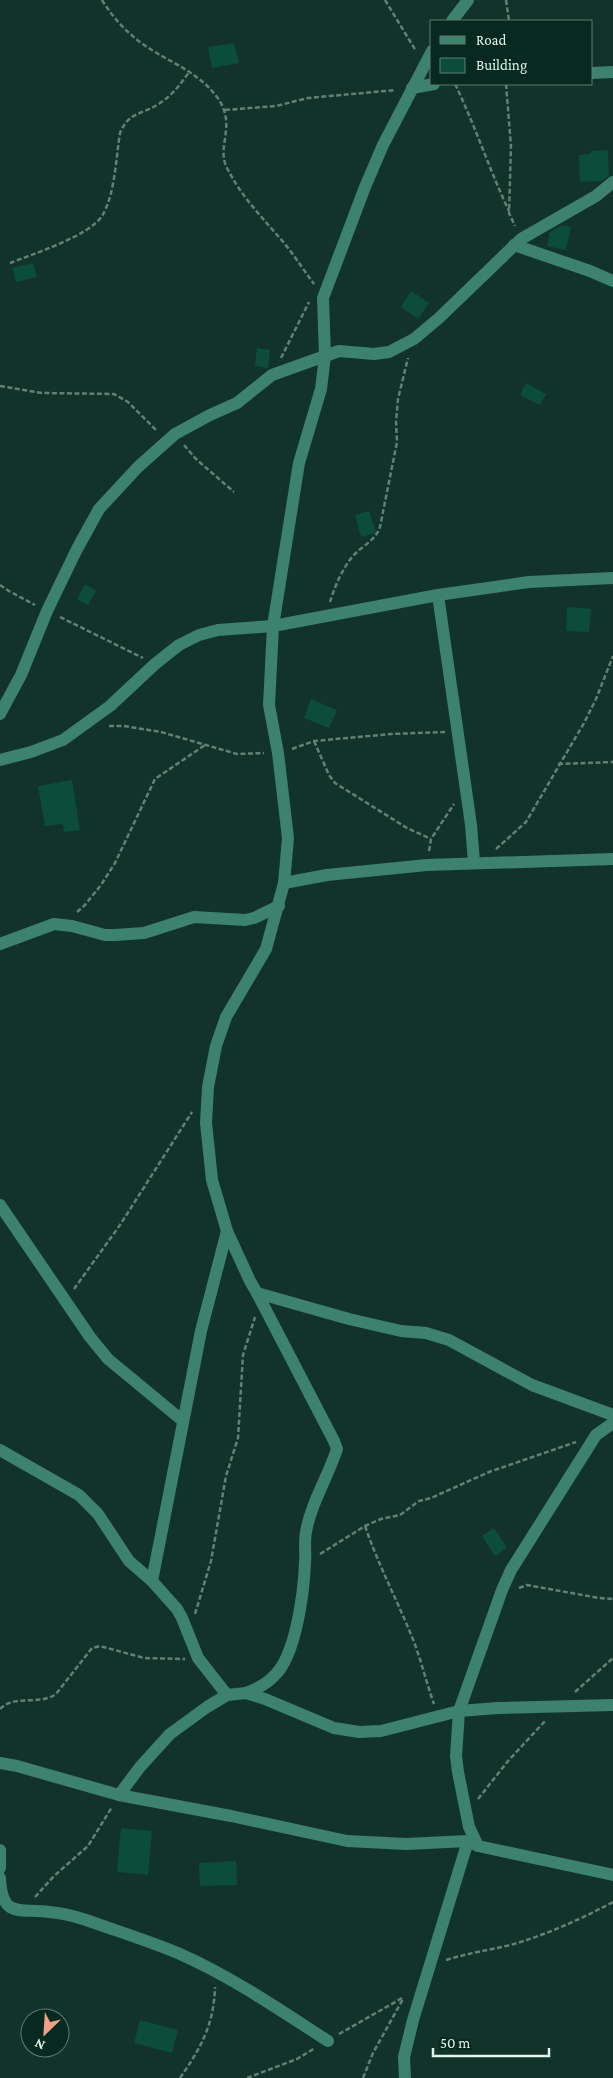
<svg xmlns="http://www.w3.org/2000/svg" width="613" height="2078" viewBox="0 0 613 2078" font-family="'Crimson Pro',serif">
  <rect width="100%" height="100%" fill="#123329"/>
  <g fill="#0c4c3b">
    <path d="M 234,43 L 239,63 L 212,68 L 208,47 Z"/>
    <path d="M 608,150 L 609,175 L 602,181 L 580,182 L 579,155 L 591,154 L 591,151 Z"/>
    <path d="M 562,225 L 571,227 L 566,250 L 547,246 L 550,232 Z"/>
    <path d="M 33,263 L 37,277 L 16,282 L 12,268 Z"/>
    <path d="M 411,291 L 429,303 L 418,319 L 401,307 Z"/>
    <path d="M 257,348 L 270,350 L 268,368 L 255,366 Z"/>
    <path d="M 526,383 L 546,394 L 540,405 L 520,395 Z"/>
    <path d="M 369,511 L 376,533 L 361,537 L 355,515 Z"/>
    <path d="M 85,584 L 96,591 L 88,605 L 77,599 Z"/>
    <path d="M 567,607 L 591,609 L 589,632 L 566,631 Z"/>
    <path d="M 311,699 L 337,710 L 329,728 L 304,718 Z"/>
    <path d="M 72,780 L 80,830 L 64,832 L 63,824 L 45,826 L 38,786 Z"/>
    <path d="M 494,1528 L 507,1548 L 495,1556 L 482,1536 Z"/>
    <path d="M 121,1828 L 152,1831 L 148,1875 L 117,1872 Z"/>
    <path d="M 236,1861 L 237,1885 L 200,1886 L 199,1863 Z"/>
    <path d="M 140,2020 L 178,2030 L 172,2053 L 134,2043 Z"/>
  </g>
  <g fill="none" stroke-linecap="round" stroke-linejoin="round">
    <g stroke="#647f76" stroke-width="2.5" stroke-dasharray="5 2.5" stroke-linecap="butt">
      <path d="M 102,0 C 112,16 124,30 140,42 C 165,61 197,70 217,97 C 237,124 217,145 226,166 C 239,193 258,213 278,236 C 291,250 302,268 314,284"/>
      <path d="M 385,0 L 416,51"/>
      <path d="M 506,0 L 509,21"/>
      <path d="M 455,84 C 475,125 489,169 509,211"/>
      <path d="M 506,84 L 511,146 L 509,213 L 515,226"/>
      <path d="M 225,110 L 276,106 L 308,98 L 396,90"/>
      <path d="M 10,263 C 33,254 89,236 102,216 C 115,195 116,157 120,133 C 129,111 143,115 160,103 C 173,95 181,83 190,71"/>
      <path d="M 281,358 L 309,302"/>
      <path d="M 0,386 L 42,393 L 114,394 L 128,402 L 157,431"/>
      <path d="M 184,445 L 196,459 L 234,492"/>
      <path d="M 0,585 L 9,591 L 35,605"/>
      <path d="M 330,602 C 335,586 342,569 353,556 C 362,546 376,540 380,527 L 397,442 L 396,422 L 398,399 L 408,358"/>
      <path d="M 60,617 L 143,658"/>
      <path d="M 109,726 L 124,726 L 161,732 L 237,754 L 264,753"/>
      <path d="M 314,741 L 329,775 L 335,783 L 407,828 L 431,839"/>
      <path d="M 292,749 L 314,741 L 391,734 L 445,732"/>
      <path d="M 558,764 L 613,762"/>
      <path d="M 496,849 L 526,822 L 584,723 L 596,699 L 613,656"/>
      <path d="M 429,851 L 431,839 L 454,804"/>
      <path d="M 77,912 L 84,906 L 101,885 L 115,863 L 155,779 L 205,745"/>
      <path d="M 74,1289 L 120,1225 L 192,1112"/>
      <path d="M 365,1526 C 378,1564 397,1600 412,1637 C 421,1659 426,1682 434,1704"/>
      <path d="M 320,1554 L 365,1526 L 381,1519 L 400,1515 L 419,1501 L 431,1498 L 489,1472 L 576,1442"/>
      <path d="M 519,1588 L 527,1585 L 599,1598 L 613,1599"/>
      <path d="M 195,1614 L 211,1561 L 226,1476 L 238,1438 L 243,1355 L 255,1317"/>
      <path d="M 575,1692 L 613,1658"/>
      <path d="M 0,1709 C 14,1694 39,1706 56,1694 L 92,1648 L 100,1646 L 144,1658 L 185,1659"/>
      <path d="M 478,1799 L 508,1761 L 546,1720"/>
      <path d="M 35,1897 L 54,1876 L 88,1846 L 112,1807"/>
      <path d="M 446,1960 C 468,1953 491,1950 514,1944 C 548,1934 581,1919 613,1902"/>
      <path d="M 339,2034 L 404,1997"/>
      <path d="M 180,2078 C 201,2048 214,2024 215,1987"/>
      <path d="M 247,2078 L 297,2059 L 315,2048"/>
      <path d="M 363,2078 L 373,2053 L 403,1999"/>
    </g>
    <g stroke="#3d826c" stroke-width="12">
      <path d="M 452,21 L 468,0"/>
      <path d="M 432,51 L 383,145 L 365,187 L 323,298 L 325,356 L 321,389 L 299,463 L 273,626 L 269,705 L 278,753 L 288,838 L 284,883 L 266,949 L 226,1017 L 216,1046 L 208,1087 L 206,1123 L 212,1180 L 227,1231 L 250,1281 L 257,1293 L 349,1319 L 401,1331 L 426,1333 L 449,1340 L 532,1385 L 613,1415"/>
      <path d="M 592,73 L 613,72"/>
      <path d="M 412,88 L 434,84"/>
      <path d="M 514,245 L 590,271 L 613,281"/>
      <path d="M 438,595 L 471,825 L 474,862"/>
      <path d="M 0,714 L 21,675 L 47,611 L 77,549 L 99,509 L 138,467 L 175,434 L 210,415 L 237,403 L 272,375 L 339,351 L 374,354 L 389,352 L 414,339 L 439,318 L 521,239 L 596,196 L 613,182"/>
      <path d="M 0,760 L 31,752 L 63,740 L 110,706 L 155,664 L 179,645 L 199,635 L 218,630 L 273,626 L 438,595 L 529,582 L 613,578"/>
      <path d="M 284,883 L 327,875 L 427,865 L 613,859"/>
      <path d="M 0,944 L 54,924 L 72,926 L 105,935 L 115,935 L 144,933 L 194,917 L 245,920 L 254,918 L 279,906"/>
      <path d="M 0,1205 L 90,1337 L 108,1359 L 183,1421"/>
      <path d="M 0,1450 L 79,1495 L 98,1514 L 129,1561 L 152,1581 L 177,1609 L 182,1618 L 198,1658 L 227,1695"/>
      <path d="M 152,1581 L 201,1331 L 227,1231"/>
      <path d="M 246,1693 C 257,1689 267,1684 275,1675 C 296,1655 304,1591 305,1562 C 306,1552 304,1541 306,1532 C 311,1503 328,1477 337,1449 L 334,1441 L 257,1293"/>
      <path d="M 0,1763 L 17,1766 L 119,1795 L 231,1816 L 347,1841 L 406,1844 L 468,1841 L 478,1846 L 613,1875"/>
      <path d="M 119,1795 L 140,1767 L 170,1734 L 207,1707 L 227,1695 L 246,1693 L 265,1699 L 334,1728 L 359,1732 L 381,1731 L 459,1711 L 498,1708 L 613,1705"/>
      <path d="M 478,1846 L 469,1827 L 458,1772 L 456,1756 L 459,1711 L 502,1590 L 511,1570 L 596,1435 L 613,1423"/>
      <path d="M 0,1850 L 0,1868"/>
      <path d="M 0,1878 C 2,1919 19,1908 49,1912 C 62,1913 74,1916 86,1920 C 117,1931 150,1941 180,1954 C 232,1977 280,2010 328,2041"/>
      <path d="M 405,2078 L 404,2057 L 413,2020 L 468,1841"/>
    </g>
  </g>
  <rect x="430" y="20" width="162" height="65" fill="#07291f" stroke="#5e7a71"/>
  <rect x="440" y="36" width="25" height="8" fill="#3d826c" stroke="#5e7a71"/>
  <text x="476" y="45" font-size="15" fill="#e1f3ec">Road</text>
  <rect x="440" y="58" width="25" height="15" fill="#0c4c3b" stroke="#5e7a71"/>
  <text x="476" y="70" font-size="15" fill="#e1f3ec">Building</text>
  <g transform="translate(45 2033) rotate(205)"><circle r="24" fill="#07291f" stroke="#5e7a71"/>
  <path d="M0-4L9 19L0 12L-9 19Z" fill="#f39f84"/>
  <text y="-8" font-size="14" font-weight="bold" text-anchor="middle" fill="#e1f3ec">N</text>
  </g>
  <path d="M433 2048v8h116v-8" fill="none" stroke="#e1f3ec" stroke-width="2.5"/>
  <text x="440" y="2048" font-size="15" fill="#e1f3ec" stroke="#07291f" stroke-width="4" paint-order="stroke">50 m</text>
</svg>
